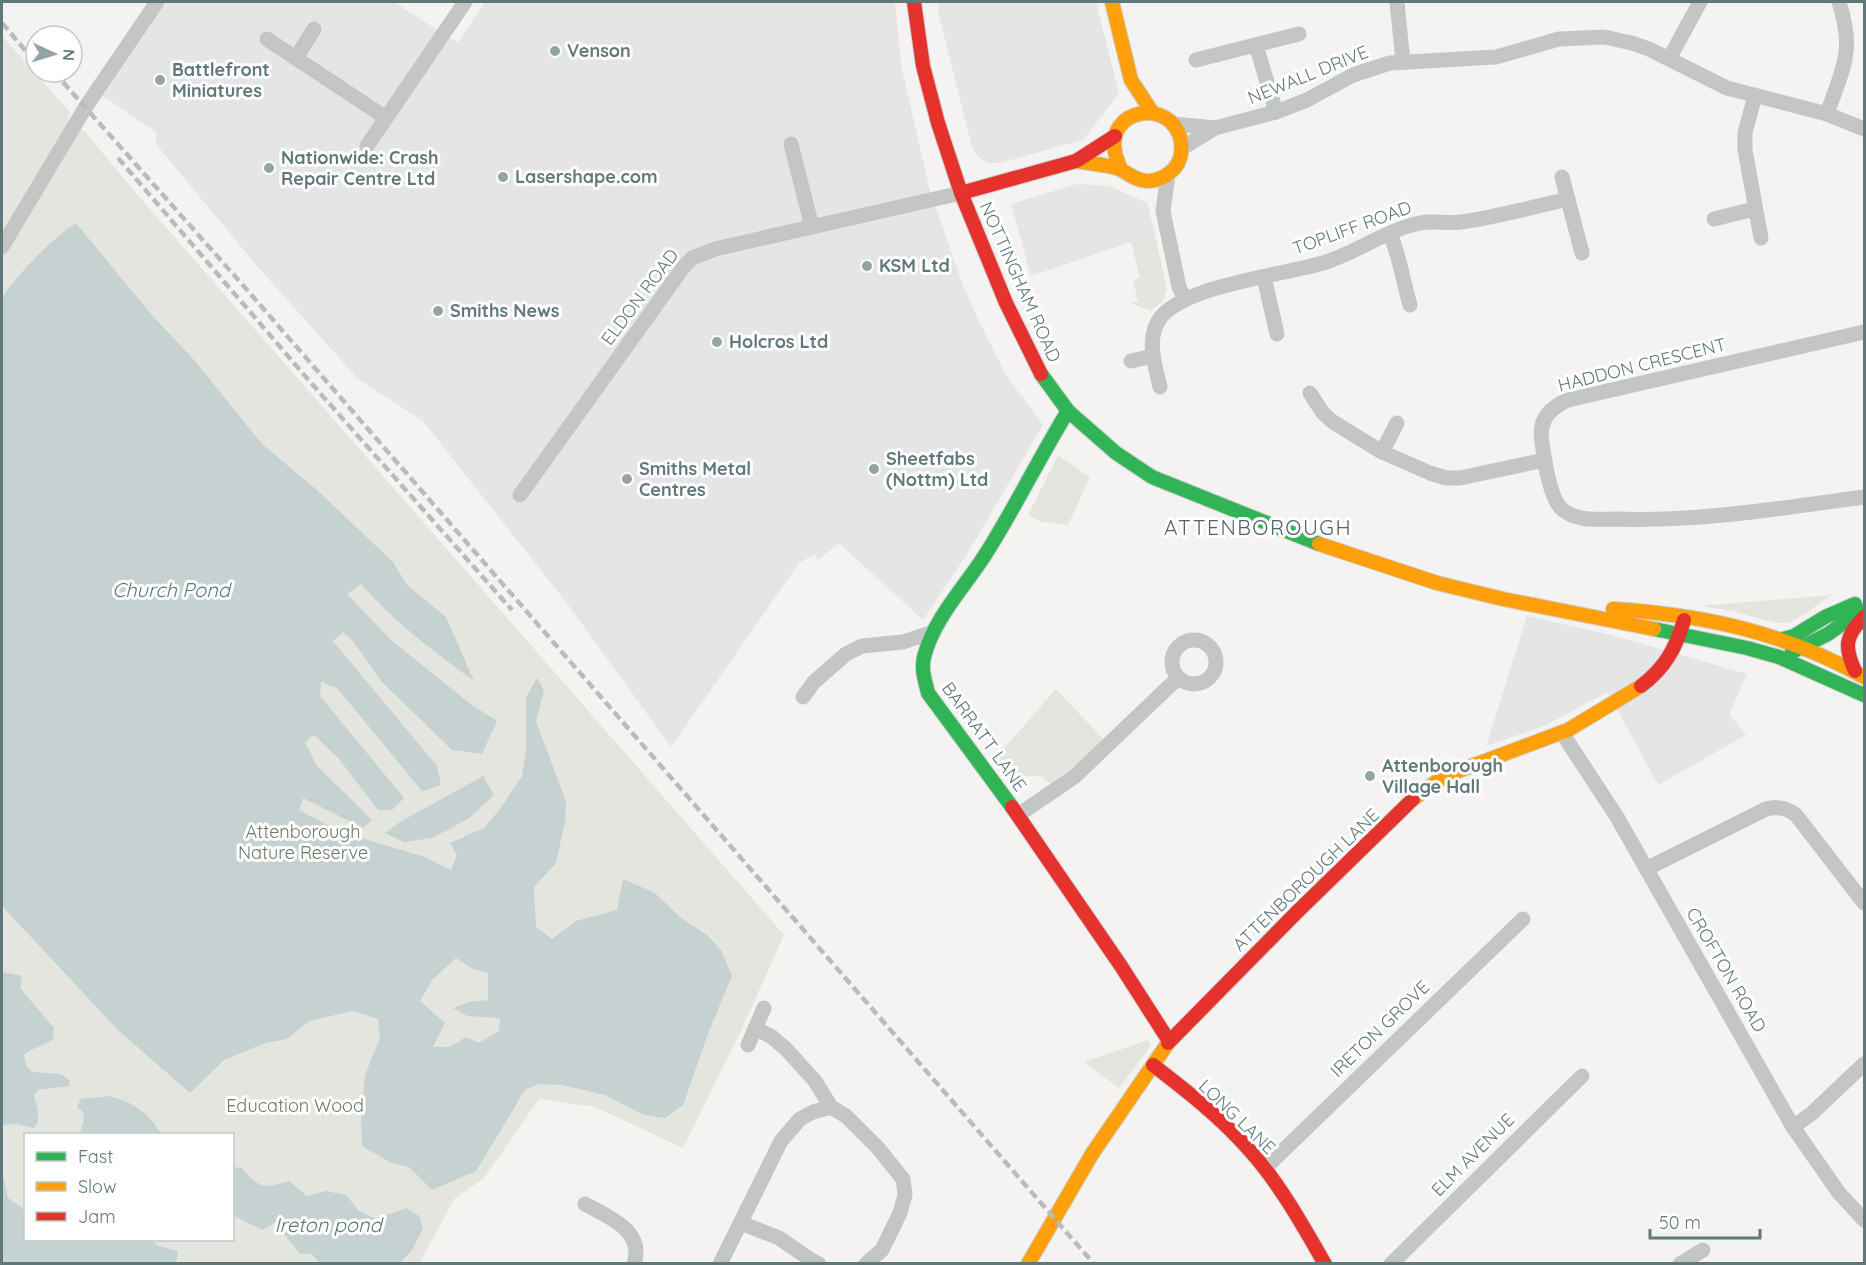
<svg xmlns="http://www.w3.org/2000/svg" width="1866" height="1265" viewBox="0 0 1866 1265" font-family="Quicksand,sans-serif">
  <rect width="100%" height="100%" fill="#f4f3f2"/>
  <g fill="#e4e5e4">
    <path d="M 166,2 L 394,2 L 458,43 L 485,2 L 895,2 L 901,65 L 930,191 L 964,288 L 977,317 L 1007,377 L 1043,425 L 967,554 L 923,620 L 839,543 L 818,560 L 815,554 L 799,563 L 671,747 L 569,606 L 423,421 L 358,379 L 257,266 L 155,143 L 157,133 L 103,96 Z"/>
    <path d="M 938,2 L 1096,2 L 1119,93 L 1083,140 L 1000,163 L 988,163 L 978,157 L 972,147 L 939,15 Z"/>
    <path d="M 1077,184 L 1109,186 L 1147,203 L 1155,234 L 1031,276 L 1011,204 Z"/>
    <path d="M 1527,616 L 1611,635 L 1747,674 L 1729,714 L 1746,735 L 1658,785 L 1608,692 L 1544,726 L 1486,746 Z"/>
  </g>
  <g fill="#e4e5df" fill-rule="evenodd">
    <path d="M 2,36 L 71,113 L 67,121 L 85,132 L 142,200 L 784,935 L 739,1035 L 683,1148 L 595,1107 L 539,1099 L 484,1178 L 454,1199 L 420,1263 L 2,1263 ZM 26,1134 L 232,1134 L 232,1240 L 26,1240 Z"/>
    <path d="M 1155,234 L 1167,290 L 1163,300 L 1151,311 L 1130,303 L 1138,302 L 1133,280 L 1140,278 L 1131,242 Z"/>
    <path d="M 1058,455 L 1090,477 L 1068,525 L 1041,522 L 1028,515 Z"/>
    <path d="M 1831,595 L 1805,614 L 1789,623 L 1777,623 L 1732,611 L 1700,606 Z"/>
    <path d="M 1056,689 L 1103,739 L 1083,759 L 1051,784 L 1042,777 L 1012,774 L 997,755 C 1018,734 1036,711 1056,689 Z"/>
    <path d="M 1148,1040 L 1150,1045 L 1148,1050 L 1119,1088 L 1084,1062 Z"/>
  </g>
  <g fill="#c6d1d1" fill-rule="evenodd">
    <path d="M 76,223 L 150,313 L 195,361 L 262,444 L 318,491 L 393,562 L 407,585 L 446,617 L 474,681 C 433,651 394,622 361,584 L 347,594 L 390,639 L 469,703 L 497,721 L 482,754 L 452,750 L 382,682 L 352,640 L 343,632 L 333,641 L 437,766 L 441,785 L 422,791 L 337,688 L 321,682 L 320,696 L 404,798 L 392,810 L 378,810 L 339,759 L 314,735 L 305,742 L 317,766 L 372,820 L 363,828 L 303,798 L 299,810 L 341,832 L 425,857 L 451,870 L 457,855 L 450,843 L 484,828 L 500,809 L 522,776 L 526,749 L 526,697 L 537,678 L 544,690 L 536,722 L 566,801 L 565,821 L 556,863 L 534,887 L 536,927 L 552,939 L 576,921 L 617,910 L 623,879 L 655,893 L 681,918 L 708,936 L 721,950 L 732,976 L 709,1031 L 683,1105 L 665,1118 L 644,1115 L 605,1095 L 562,1085 L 538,1084 L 525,1090 L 476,1171 L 432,1190 L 409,1167 L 391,1163 L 362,1146 L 361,1118 L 365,1075 L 380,1038 L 378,1019 L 353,1011 L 309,1021 L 287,1039 L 265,1043 L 224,1060 L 190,1093 L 118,1030 L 2,906 L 2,297 C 23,269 47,243 76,223 ZM 456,958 L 473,969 L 488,973 L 488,1000 L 469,1002 L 453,1008 L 467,1016 L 500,1018 L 499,1031 L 479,1043 L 466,1037 L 450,1047 L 433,1047 L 445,1023 L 420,1001 L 432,980 Z"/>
    <path d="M 483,776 L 494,795 L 468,819 L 432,838 L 404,842 L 385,833 L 400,822 Z"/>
    <path d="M 2,972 L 22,976 L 20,988 L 54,1028 L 53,1039 C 43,1047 30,1048 24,1055 L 26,1065 L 32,1072 L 61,1074 L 70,1081 L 69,1086 L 38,1090 L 34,1095 L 38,1112 L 38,1122 L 34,1128 L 16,1124 L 2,1125 Z"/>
    <path d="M 109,1096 C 133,1102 148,1112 161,1134 L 80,1134 L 84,1119 L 83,1112 L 77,1107 L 81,1099 Z"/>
    <path d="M 232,1167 L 242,1168 C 259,1189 264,1189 289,1181 L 307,1196 L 326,1191 L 346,1195 L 359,1211 L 376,1219 L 406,1208 L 419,1216 L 423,1228 L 413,1249 L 400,1263 L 319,1263 L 312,1254 L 300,1254 L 284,1234 L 278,1221 L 262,1230 L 233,1215 Z"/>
    <path d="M 2,1171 L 8,1198 L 25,1210 L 26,1240 L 151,1240 L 158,1246 L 178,1251 L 176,1263 L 2,1263 Z"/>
  </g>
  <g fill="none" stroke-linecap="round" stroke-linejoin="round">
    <defs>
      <g id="fast">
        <path d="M 1041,374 L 1068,411 L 1116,453 L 1152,477 L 1319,544"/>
        <path d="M 1654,629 L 1747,648 L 1779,657 L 1864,695"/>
        <path d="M 1783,639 L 1794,636 L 1825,617 L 1855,604"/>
        <path d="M 1792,652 L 1828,634 L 1856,614 L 1864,611"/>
        <path d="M 1012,807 L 928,693 C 925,681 921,669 924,657 C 934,618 964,588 985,555 C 1015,508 1039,458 1068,411"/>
      </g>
      <g id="slow">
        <path d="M 1112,2 L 1131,80 L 1152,112"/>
        <path d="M 1076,161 C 1090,164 1104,164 1117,168 C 1127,172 1136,181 1147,181 C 1159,181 1172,174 1178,163 C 1181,157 1182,148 1181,141 C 1172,97 1106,108 1115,152 C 1116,158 1119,164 1121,170"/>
        <path d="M 1319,544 L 1437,583 L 1503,599 L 1654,629"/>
        <path d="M 1613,609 C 1704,615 1783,632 1864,677"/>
        <path d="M 1413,799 L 1436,782 L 1453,773 L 1568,730 L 1641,686"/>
        <path d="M 1028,1264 L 1092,1154 L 1168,1043"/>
      </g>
      <g id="jam">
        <path d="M 914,2 L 923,66 L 938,123 L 961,193 L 1006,303 L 1041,374"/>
        <path d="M 961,193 L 1076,161 L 1115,136"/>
        <path d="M 1855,671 C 1844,647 1845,636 1864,617"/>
        <path d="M 1641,686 C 1665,668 1676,648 1684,620"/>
        <path d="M 1012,807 L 1121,966 L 1169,1041"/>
        <path d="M 1168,1043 L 1296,913 L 1413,799"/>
        <path d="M 1153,1065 C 1188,1092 1223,1119 1252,1153 C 1281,1186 1303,1226 1325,1264"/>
      </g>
    </defs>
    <use href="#fast" stroke="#cecfcf" stroke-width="16"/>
    <use href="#slow" stroke="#cecfcf" stroke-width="16"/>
    <use href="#jam" stroke="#cecfcf" stroke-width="16"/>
    <g stroke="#c4c6c6" stroke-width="15">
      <path d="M 1397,2 L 1403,62"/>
      <path d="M 267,39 L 386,118"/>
      <path d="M 1256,45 L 1276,112"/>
      <path d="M 296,58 L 314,29"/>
      <path d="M 1669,59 L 1700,2"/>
      <path d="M 1196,60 L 1299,34"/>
      <path d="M 1755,96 L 1745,132 L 1745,150 L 1761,238"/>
      <path d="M 1827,114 C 1843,67 1855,52 1839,2"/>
      <path d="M 1174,124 L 1215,128 L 1276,112 L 1307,100 L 1353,75 L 1390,63 L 1496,57 L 1559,39 L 1604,37 L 1632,43 L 1649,49 L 1727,88 L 1827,114 L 1864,129"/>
      <path d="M 791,144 L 812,227"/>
      <path d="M 367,146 L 465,2"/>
      <path d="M 1182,148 L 1215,128"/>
      <path d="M 1168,175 L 1163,211 L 1179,287 L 1185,299"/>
      <path d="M 1562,177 L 1582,253"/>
      <path d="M 1714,219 L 1754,209"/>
      <path d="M 1390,234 C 1400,257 1403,281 1410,305"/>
      <path d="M 2,247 L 85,108 L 157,2"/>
      <path d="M 1264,277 L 1277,334"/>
      <path d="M 1864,332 L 1568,400 C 1549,408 1538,421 1542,442 C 1544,458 1550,501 1563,510 C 1578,522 1598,519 1616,519 C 1699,522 1782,508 1864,497"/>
      <path d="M 1131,361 L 1153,356"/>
      <path d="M 1160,387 C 1155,365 1145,337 1161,317 C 1188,285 1282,275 1323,263 C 1356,253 1386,230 1420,223 C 1434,220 1448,224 1461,222 C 1497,217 1533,207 1568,199"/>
      <path d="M 1310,393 L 1323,413 L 1333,422 L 1382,452 L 1430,473 L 1446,478 L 1460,478 L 1545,460"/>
      <path d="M 1382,452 L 1397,423"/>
      <path d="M 520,495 L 682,269 L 692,258 L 715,249 L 961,193"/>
      <circle cx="1194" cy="662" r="22"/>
      <path d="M 803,697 L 814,682 L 846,654 L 862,646 L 903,642 L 933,632"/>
      <path d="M 1562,733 L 1617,817 L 1793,1127 L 1839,1193 L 1864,1220"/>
      <path d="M 1018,815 L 1074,777 L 1178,678"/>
      <path d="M 1646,869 L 1766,809 C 1777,806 1787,808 1796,815 L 1864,903"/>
      <path d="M 755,1028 L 772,1037 L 786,1049 L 815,1081 L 831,1107 L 846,1116 L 878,1148 L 903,1179 L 905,1195 L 900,1213 L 882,1250 L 866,1264"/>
      <path d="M 748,1045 L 764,1008"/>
      <path d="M 1793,1127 L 1811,1114 L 1864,1064"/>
      <path d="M 1265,1168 L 1523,919"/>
      <path d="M 585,1204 C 608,1217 645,1230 634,1264"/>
      <path d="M 741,1223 L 779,1238 L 811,1260 L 819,1264"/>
      <path d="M 720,1264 L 781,1141 L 800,1119 L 813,1112 L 831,1107"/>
      <path d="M 1391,1264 L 1582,1076"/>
      <path d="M 1680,1264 L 1703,1250"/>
    </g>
    <use href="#fast" stroke="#30b455" stroke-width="14"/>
    <use href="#slow" stroke="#ff9f0a" stroke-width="14"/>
    <use href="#jam" stroke="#e5322d" stroke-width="14"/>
    <g stroke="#b9bcbc" stroke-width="4.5" stroke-dasharray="9 4.5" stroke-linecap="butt">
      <path d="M 2,23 L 36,63"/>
      <path d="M 54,72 L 241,283 L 1094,1264"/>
      <path d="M 118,158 L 312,384 L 512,610"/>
    </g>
  </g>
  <g fill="#94a3a5" stroke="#fff" stroke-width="2">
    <circle cx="555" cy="51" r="6"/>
    <circle cx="160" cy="80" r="6"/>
    <circle cx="269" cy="168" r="6"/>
    <circle cx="503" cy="177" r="6"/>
    <circle cx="867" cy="266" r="6"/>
    <circle cx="438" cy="311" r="6"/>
    <circle cx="717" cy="342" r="6"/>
    <circle cx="874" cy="469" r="6"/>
    <circle cx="627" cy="479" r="6"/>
    <circle cx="1370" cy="776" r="6"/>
  </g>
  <g text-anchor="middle" stroke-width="6" stroke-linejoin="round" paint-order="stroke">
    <g font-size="18" font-weight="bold" fill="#61787b" stroke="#fff" text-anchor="start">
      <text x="567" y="57">Venson</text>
      <text x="172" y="76">Battlefront<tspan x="172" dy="21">Miniatures</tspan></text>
      <text x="281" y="164">Nationwide: Crash<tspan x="281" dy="21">Repair Centre Ltd</tspan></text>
      <text x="515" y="183">Lasershape.com</text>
      <text x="879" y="272">KSM Ltd</text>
      <text x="450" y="317">Smiths News</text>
      <text x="729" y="348">Holcros Ltd</text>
      <text x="886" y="465">Sheetfabs<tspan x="886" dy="21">(Nottm) Ltd</tspan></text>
      <text x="639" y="475">Smiths Metal<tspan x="639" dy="21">Centres</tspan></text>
      <text x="1382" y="772">Attenborough<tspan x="1382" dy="21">Village Hall</tspan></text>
    </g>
    <g font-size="18" fill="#61787b" stroke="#fff">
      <text transform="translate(1308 75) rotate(-22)" y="6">NEWALL DRIVE</text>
      <text transform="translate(1352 228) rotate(-20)" y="6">TOPLIFF ROAD</text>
      <text transform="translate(1020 282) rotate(66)" y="6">NOTTINGHAM ROAD</text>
      <text transform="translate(640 297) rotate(-53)" y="6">ELDON ROAD</text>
      <text transform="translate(1642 365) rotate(-14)" y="6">HADDON CRESCENT</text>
      <text transform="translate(984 737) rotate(54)" y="6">BARRATT LANE</text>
      <text transform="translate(1306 880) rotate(-44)" y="6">ATTENBOROUGH LANE</text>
      <text transform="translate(1726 970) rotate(60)" y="6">CROFTON ROAD</text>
      <text transform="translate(1380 1029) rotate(-44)" y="6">IRETON GROVE</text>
      <text transform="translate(1237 1117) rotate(44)" y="6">LONG LANE</text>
      <text transform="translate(1473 1155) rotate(-45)" y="6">ELM AVENUE</text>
    </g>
    <g font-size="18" fill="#6e7864" stroke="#fff">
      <text x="303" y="838">Attenborough<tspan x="303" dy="21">Nature Reserve</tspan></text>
      <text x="295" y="1112">Education Wood</text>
    </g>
    <g font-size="20" font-style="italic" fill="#5c7776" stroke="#fff">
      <text x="171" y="597">Church Pond</text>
      <text x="328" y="1232">Ireton pond</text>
    </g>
    <g font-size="21" letter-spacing="1.5" fill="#536366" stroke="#fff">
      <text x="1258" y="535">ATTENBOROUGH</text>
    </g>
  </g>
  <rect width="1866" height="1265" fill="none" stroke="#61787b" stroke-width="6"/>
  <rect x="24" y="1133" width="210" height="108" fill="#ffffff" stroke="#c0c9ca" stroke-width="1.5"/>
  <rect x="36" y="1152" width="30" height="9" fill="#30b455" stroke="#c0c9ca" stroke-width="1.5"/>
  <text x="78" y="1163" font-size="18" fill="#61787b">Fast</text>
  <rect x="36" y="1182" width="30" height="9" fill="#ff9f0a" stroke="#c0c9ca" stroke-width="1.5"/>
  <text x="78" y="1193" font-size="18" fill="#61787b">Slow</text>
  <rect x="36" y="1212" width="30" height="9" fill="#e5322d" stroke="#c0c9ca" stroke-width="1.5"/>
  <text x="78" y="1223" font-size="18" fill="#61787b">Jam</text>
  <g transform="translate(54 54) rotate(94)"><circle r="28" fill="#ffffff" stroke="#c0c9ca" stroke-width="1.5"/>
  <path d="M0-4.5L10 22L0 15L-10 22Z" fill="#94a3a5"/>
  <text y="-9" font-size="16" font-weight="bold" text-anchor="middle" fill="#61787b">N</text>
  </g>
  <path d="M1650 1229v9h110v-9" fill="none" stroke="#61787b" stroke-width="3"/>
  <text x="1659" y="1229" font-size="18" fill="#61787b" stroke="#ffffff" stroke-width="4.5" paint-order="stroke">50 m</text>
</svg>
